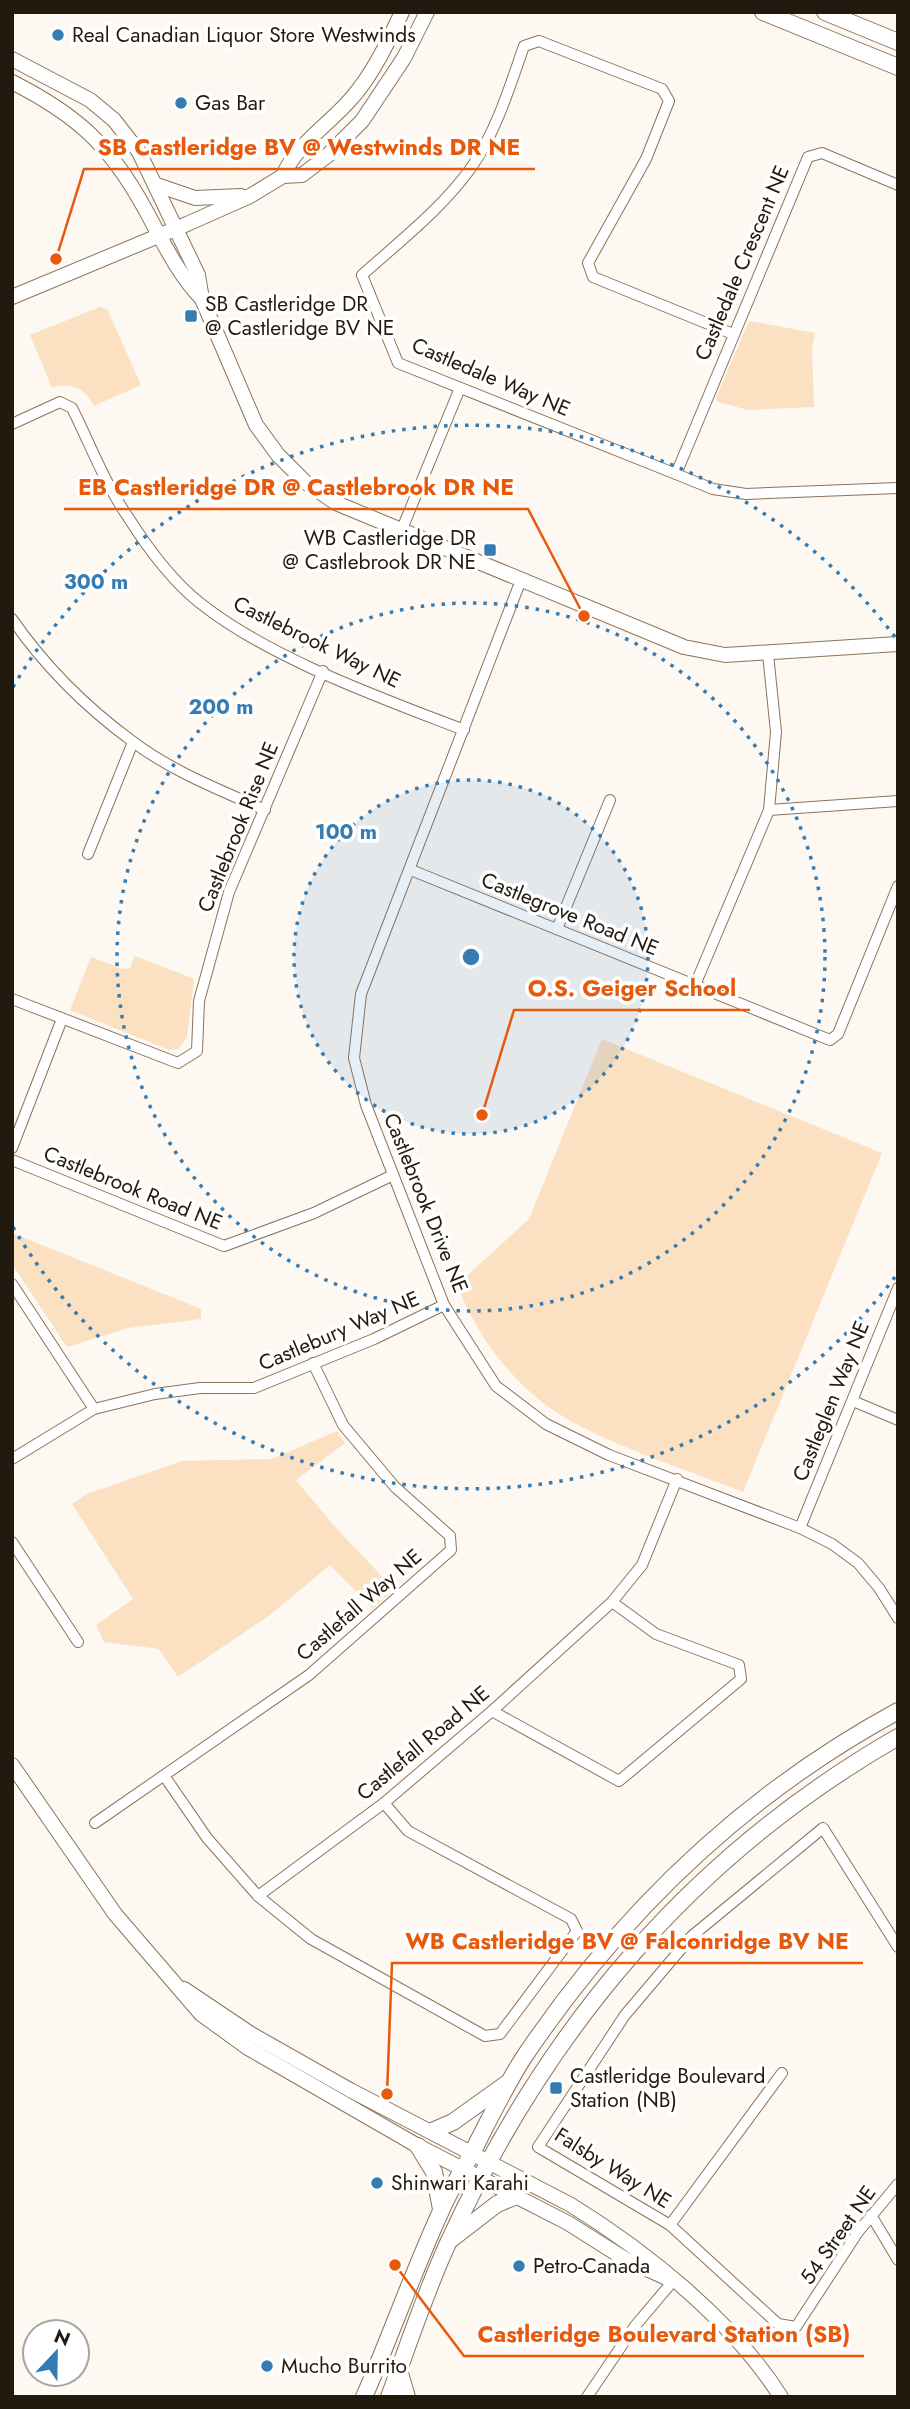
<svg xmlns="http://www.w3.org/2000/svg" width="910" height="2409" viewBox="0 0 910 2409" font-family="Jost,sans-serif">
  <rect width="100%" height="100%" fill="#fdf8f2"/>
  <g fill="#fbe0c1">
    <path d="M 100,307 L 107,309 L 141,385 L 94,406 C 86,389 70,381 52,388 L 30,335 Z"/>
    <path d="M 749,321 L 815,333 L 812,348 L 814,407 L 748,410 L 718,402 L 716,398 Z"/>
    <path d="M 135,956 L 194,979 L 187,1037 L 178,1049 L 169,1050 L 70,1010 L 91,957 L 123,969 L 130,968 Z"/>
    <path d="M 602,1039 L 882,1153 L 743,1492 C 684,1468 602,1444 550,1408 C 508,1378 476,1333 457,1285 L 529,1219 Z"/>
    <path d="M 12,1233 L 201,1309 L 201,1319 L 128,1328 L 67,1347 L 12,1264 Z"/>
    <path d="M 337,1431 L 345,1443 L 296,1480 L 335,1527 L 394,1589 L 373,1609 L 330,1565 L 270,1615 L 178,1677 L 159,1649 L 104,1642 L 96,1625 L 133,1599 L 72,1504 L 87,1494 L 182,1461 L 272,1459 Z"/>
  </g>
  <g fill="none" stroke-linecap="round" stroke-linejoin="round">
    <defs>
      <g id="minor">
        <path d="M 733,334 L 593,277 L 588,263 L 646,159 L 669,101 L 662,89 L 539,41 L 524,46 C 510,86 497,129 473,165 C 444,207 400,241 362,275 L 398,363 L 676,474 L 713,489 L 746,494 L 898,488"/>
        <path d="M 12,424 L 60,402 L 72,408 C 90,444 105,484 128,517 C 147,547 172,581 200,603 C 269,658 381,698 464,730"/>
        <path d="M 676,474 L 808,157 L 822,153 L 898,185"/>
        <path d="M 402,529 L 460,388"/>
        <path d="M 521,580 L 361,994 L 354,1058 L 366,1105 L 444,1305 L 496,1386 L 546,1424 L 609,1455 L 800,1528 L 832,1544 L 858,1563 L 879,1588 L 898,1618"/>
        <path d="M 12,619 C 44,665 87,708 132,741 C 171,771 220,790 265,810"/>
        <path d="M 769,810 L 898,801"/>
        <path d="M 88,854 L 133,742"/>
        <path d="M 411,870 L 830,1040 L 838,1034 L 898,886"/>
        <path d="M 557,929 L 610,800"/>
        <path d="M 695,985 L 769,810 L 776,732 L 768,654"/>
        <path d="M 12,999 L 178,1063 L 197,1051 L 199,1001 L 229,892 L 323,671"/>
        <path d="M 12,1148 L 62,1019"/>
        <path d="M 12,1160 L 224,1246 L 314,1213 L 393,1175"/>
        <path d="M 12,1284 L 94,1409"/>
        <path d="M 853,1401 L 898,1420"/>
        <path d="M 12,1459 L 94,1409 L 155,1394 L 200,1388 L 254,1388 L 374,1339 L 444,1305"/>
        <path d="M 800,1528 L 898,1288"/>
        <path d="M 12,1542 L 78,1642"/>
        <path d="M 492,1711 L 619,1781 L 741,1679 L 739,1665 L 656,1634 L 612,1602"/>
        <path d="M 165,1777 L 207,1838 L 258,1896 L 384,1803 L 492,1711 L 612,1602 L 642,1565 L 677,1479"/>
        <path d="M 95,1823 L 309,1675 L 451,1550 L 450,1536 L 395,1487 L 343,1425 L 313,1363"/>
        <path d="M 258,1896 L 311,1939 L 485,2036 L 500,2034 L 577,1931 L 571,1919 L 408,1831 L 384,1803"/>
        <path d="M 898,1947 L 823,1828 L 692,1936 L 625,2015 L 538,2147 L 670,2225 L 778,2324 L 796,2327 L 858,2232 L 898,2184"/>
        <path d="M 871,2215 L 898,2260"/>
        <path d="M 670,2225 L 782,2073"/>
        <path d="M 587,2397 L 635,2326 L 673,2281"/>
      </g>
      <g id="tertiary">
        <path d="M 12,59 L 90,100 L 114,120 L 139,152 L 198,275 L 202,299 L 256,425 L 278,455 L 305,482 L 336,503 L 684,647 L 725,655 L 898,644"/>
        <path d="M 12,82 C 77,115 110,145 145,209 C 162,240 177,273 202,299"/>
        <path d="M 283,176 C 295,146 328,125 350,100 C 372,76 388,42 402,12"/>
        <path d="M 157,185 L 195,198 L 241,196"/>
        <path d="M 12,297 L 187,224 L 250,196 L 283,176 L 302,175 L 327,156 L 362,121 L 404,58 L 427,12"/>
        <path d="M 12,1765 L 115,1914 L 201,2014 L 248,2048 L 418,2146 L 568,2223 L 625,2259 L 673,2281"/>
        <path d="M 184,1989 L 251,2034 L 350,2090 L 571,2205 C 647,2252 733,2321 781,2397"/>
      </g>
      <g id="secondary">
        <path d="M 763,12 L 898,67"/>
        <path d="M 825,12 L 898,42"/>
        <path d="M 432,2131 L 453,2122 L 506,2084"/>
        <path d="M 418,2146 L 434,2172 L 441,2209"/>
        <path d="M 453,2238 L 497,2204 L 514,2197"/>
        <path d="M 399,2370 L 407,2397"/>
        <path d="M 364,2397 C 391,2335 413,2272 441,2211 C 449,2191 461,2173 471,2155 C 488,2122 504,2088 524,2057 C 621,1913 745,1794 898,1711"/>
        <path d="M 389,2397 C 408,2346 425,2293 448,2243 C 547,2028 691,1856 898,1737"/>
      </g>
    </defs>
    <use href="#minor" stroke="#8b7359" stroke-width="12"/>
    <use href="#tertiary" stroke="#8b7359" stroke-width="16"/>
    <use href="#secondary" stroke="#8b7359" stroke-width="18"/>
    <use href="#minor" stroke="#fff" stroke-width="10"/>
    <use href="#tertiary" stroke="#fff" stroke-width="14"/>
    <use href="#secondary" stroke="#fff" stroke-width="16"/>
  </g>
  <circle cx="471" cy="957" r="177" fill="#367bb1" fill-opacity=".12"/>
  <g fill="none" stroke="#367bb1" stroke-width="3.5" stroke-dasharray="3.5 7">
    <circle cx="471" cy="957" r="177"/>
    <circle cx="471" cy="957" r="354"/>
    <path d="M895 1277A531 531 0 0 1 13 1227M13 687A531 531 0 0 1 895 637"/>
  </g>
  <g fill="#367bb1" stroke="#fff" stroke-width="2.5">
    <circle cx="58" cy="35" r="7"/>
    <circle cx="181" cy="103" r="7"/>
    <rect x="184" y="309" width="14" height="14" rx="3.5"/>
    <rect x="483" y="543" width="14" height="14" rx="3.5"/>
    <rect x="549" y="2081" width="14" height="14" rx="3.5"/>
    <circle cx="377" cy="2183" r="7"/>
    <circle cx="519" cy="2266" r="7"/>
    <circle cx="267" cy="2366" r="7"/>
  </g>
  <g text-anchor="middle" stroke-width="7" stroke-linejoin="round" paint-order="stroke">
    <g font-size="21" fill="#231a0f" stroke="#fff" text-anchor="start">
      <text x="72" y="42">Real Canadian Liquor Store Westwinds</text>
      <text x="195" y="110">Gas Bar</text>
      <text x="205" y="311">SB Castleridge DR<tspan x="205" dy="24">@ Castleridge BV NE</tspan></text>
      <text x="476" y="545" text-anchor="end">WB Castleridge DR<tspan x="476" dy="24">@ Castlebrook DR NE</tspan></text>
      <text x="570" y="2083">Castleridge Boulevard<tspan x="570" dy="24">Station (NB)</tspan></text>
      <text x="391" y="2190">Shinwari Karahi</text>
      <text x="533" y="2273">Petro-Canada</text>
      <text x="281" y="2373">Mucho Burrito</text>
    </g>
    <g font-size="21" fill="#231a0f" stroke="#fff">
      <text transform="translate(742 263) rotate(-67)" y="7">Castledale Crescent NE</text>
      <text transform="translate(491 377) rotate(23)" y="7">Castledale Way NE</text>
      <text transform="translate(317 642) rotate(26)" y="7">Castlebrook Way NE</text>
      <text transform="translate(238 827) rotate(-68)" y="7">Castlebrook Rise NE</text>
      <text transform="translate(570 914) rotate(22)" y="7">Castlegrove Road NE</text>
      <text transform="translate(133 1188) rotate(22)" y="7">Castlebrook Road NE</text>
      <text transform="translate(426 1203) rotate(68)" y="7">Castlebrook Drive NE</text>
      <text transform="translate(339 1331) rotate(-23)" y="7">Castlebury Way NE</text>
      <text transform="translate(831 1401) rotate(-68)" y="7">Castleglen Way NE</text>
      <text transform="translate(359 1605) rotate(-41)" y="7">Castlefall Way NE</text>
      <text transform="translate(423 1743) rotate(-40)" y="7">Castlefall Road NE</text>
      <text transform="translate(613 2168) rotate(32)" y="7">Falsby Way NE</text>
      <text transform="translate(838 2235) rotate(-55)" y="7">54 Street NE</text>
    </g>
  </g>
  <circle cx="471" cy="957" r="10" fill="#367bb1" stroke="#fff" stroke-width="3.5"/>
  <g font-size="21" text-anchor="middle" font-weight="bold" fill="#367bb1" stroke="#fff" stroke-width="7" stroke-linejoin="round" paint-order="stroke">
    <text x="96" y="589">300 m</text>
    <text x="221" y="714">200 m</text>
    <text x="346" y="839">100 m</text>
  </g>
  <path fill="none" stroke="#e8590c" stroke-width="2.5" d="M56 259L84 169H535M584 616L528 509H64M482 1115L514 1010H750M387 2094L392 1963H863M395 2265L464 2356H864"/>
  <g fill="#e8590c" stroke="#fff" stroke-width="2.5">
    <circle cx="56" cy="259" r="7"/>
    <circle cx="584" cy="616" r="7"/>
    <circle cx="482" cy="1115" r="7"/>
    <circle cx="387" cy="2094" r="7"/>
    <circle cx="395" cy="2265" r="7"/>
  </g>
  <g font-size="23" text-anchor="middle" font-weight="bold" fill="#e8590c" stroke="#fff" stroke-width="7" stroke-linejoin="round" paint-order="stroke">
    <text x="309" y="155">SB Castleridge BV @ Westwinds DR NE</text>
    <text x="296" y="495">EB Castleridge DR @ Castlebrook DR NE</text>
    <text x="632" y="996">O.S. Geiger School</text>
    <text x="627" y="1949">WB Castleridge BV @ Falconridge BV NE</text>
    <text x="664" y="2342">Castleridge Boulevard Station (SB)</text>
  </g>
  <rect width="910" height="2409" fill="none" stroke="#231a0f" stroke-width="28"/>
  <g transform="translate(56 2353) rotate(22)"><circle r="33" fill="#ffffff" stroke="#a7a39f" stroke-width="2"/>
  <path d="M0-5L12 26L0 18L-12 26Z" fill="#367bb1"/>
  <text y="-10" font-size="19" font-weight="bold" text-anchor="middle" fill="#231a0f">N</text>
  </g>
</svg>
